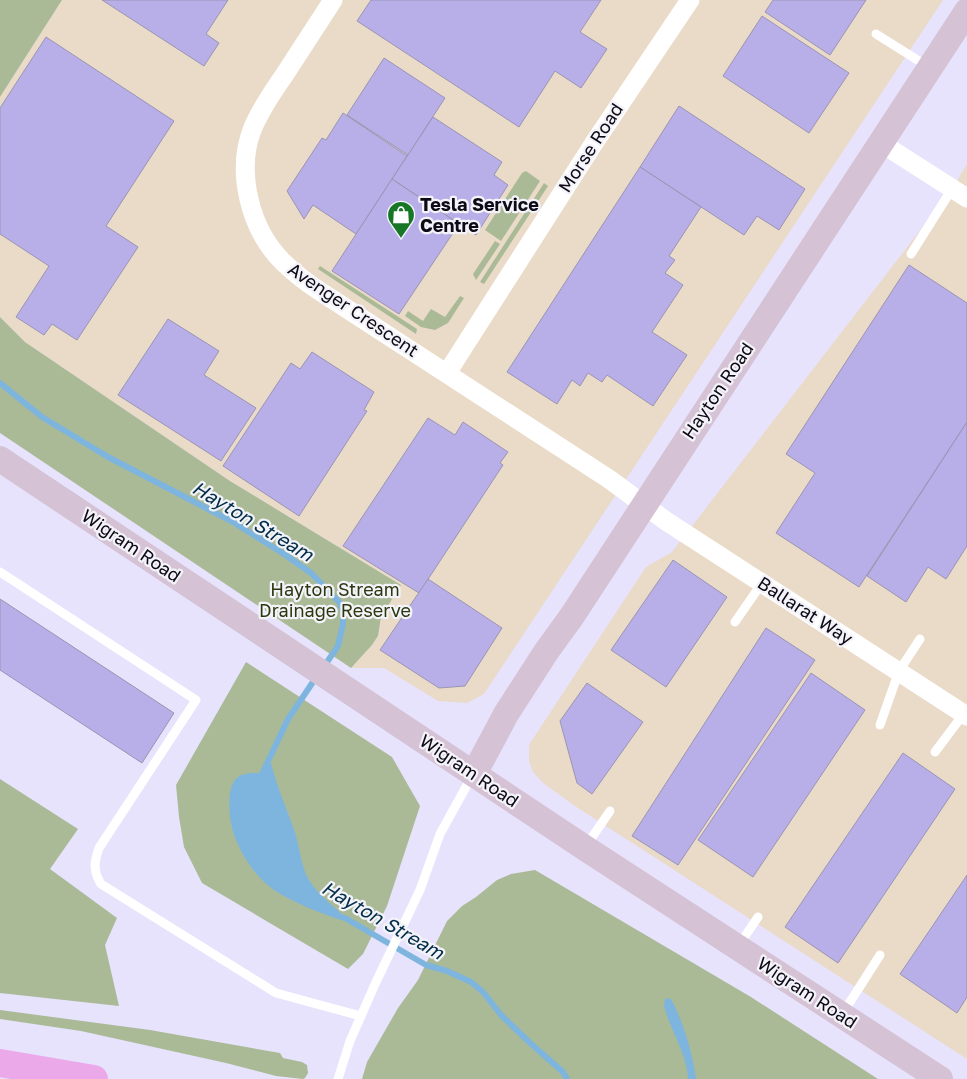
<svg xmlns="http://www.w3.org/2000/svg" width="967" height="1079" viewBox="0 0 967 1079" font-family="'Golos Text',sans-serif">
  <rect width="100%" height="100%" fill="#e7e3fd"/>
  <g fill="#eadac8">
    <path d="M 62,0 L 943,0 L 484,694 L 467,703 L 438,701 L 384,668 L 351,668 L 372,645 L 378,637 L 381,617 L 401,585 L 230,481 L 25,342 L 0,317 L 0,97 Z"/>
    <path d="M 967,164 L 967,1059 L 578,808 L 543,783 L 533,772 L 529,761 L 529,745 L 538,731 L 646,567 L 672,552 L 952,189 Z"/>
  </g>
  <g fill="#abba96">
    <path d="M 0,0 L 62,0 L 0,97 Z"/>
    <path d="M 526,171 L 540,181 L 501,241 L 485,230 L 522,173 Z"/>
    <path d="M 544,183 L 548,186 L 484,284 L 480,282 Z"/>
    <path d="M 495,241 L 500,244 L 476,280 L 473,274 Z"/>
    <path d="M 320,266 L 417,329 L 416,334 L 318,269 Z"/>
    <path d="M 460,296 L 464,298 L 448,323 L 435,330 L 421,327 L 405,316 L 408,311 L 423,321 L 431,309 L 445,317 Z"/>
    <path d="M 0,317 L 25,342 L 230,481 L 401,585 L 381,617 L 378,636 L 372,645 L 351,668 L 0,433 Z"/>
    <path d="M 246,662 L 392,757 L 420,806 L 387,906 L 363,954 L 348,969 L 202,883 L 184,847 L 179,817 L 176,785 Z"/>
    <path d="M 0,779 L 78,829 L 50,869 L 117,918 L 105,945 L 119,1006 L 0,993 Z"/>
    <path d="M 535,870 L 751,997 L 878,1079 L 362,1079 L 367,1062 L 398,1008 L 418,980 L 447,921 L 462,906 L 476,897 L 497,880 L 511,874 Z"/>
    <path d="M 0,1010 L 150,1030 L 280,1053 L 283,1058 L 302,1062 L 307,1065 L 308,1073 L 305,1078 L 303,1079 L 276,1076 L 226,1063 L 81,1031 L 0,1019 Z"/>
  </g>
  <g fill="#7db5de">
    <path d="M 271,763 C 277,788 288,811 296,836 C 300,850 301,866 309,880 C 318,895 339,911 352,923 C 331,918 285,900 269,886 C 255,875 243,857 236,840 C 230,827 224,789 237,778 C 244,772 253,773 262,773 L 266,766 Z"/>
    <path d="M 667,998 L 671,999 C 683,1021 693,1054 696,1079 L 688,1079 C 688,1057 670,1029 664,1006 L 665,1000 Z"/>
  </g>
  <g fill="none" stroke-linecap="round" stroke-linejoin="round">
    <g stroke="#7db5de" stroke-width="6">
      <path d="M 0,383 L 42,417 L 108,457 L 233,522 L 284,554 L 311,573 L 340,603 L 343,612 L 343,624 L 338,646 L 323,668"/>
      <path d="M 262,774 L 288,719 L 317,676"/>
      <path d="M 345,918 L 426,965 L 447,971 L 471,982 L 483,992 L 501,1015 L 529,1042 L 563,1072 L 567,1079"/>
    </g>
  </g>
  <g fill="#b8aee8" stroke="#9a95b3">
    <path d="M 102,0 L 228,0 L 206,34 L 219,43 L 204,66 Z"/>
    <path d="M 371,0 L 601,0 L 580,32 L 607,49 L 581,88 L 555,71 L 519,127 L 357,21 Z"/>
    <path d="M 773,0 L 866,0 L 830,55 L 765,12 Z"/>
    <path d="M 762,16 L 849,73 L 809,133 L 723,76 Z"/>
    <path d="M 46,37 L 174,121 L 106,226 L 138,247 L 77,340 L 52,324 L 44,335 L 16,317 L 49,266 L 0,234 L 0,108 Z"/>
    <path d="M 384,58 L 445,98 L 408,155 L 347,115 Z"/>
    <path d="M 679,106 L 805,189 L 779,230 L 757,216 L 744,235 L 640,167 Z"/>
    <path d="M 343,113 L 407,156 L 356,234 L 313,205 L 304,219 L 287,191 L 322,138 L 326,140 Z"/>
    <path d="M 433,117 L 502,162 L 494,175 L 508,185 L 476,235 L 392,179 Z"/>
    <path d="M 640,167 L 701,207 L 669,256 L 675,260 L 665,273 L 683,285 L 652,332 L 687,355 L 653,406 L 607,375 L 602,382 L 588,373 L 580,386 L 572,380 L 557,404 L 507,372 Z"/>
    <path d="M 392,179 L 459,224 L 399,314 L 332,271 Z"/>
    <path d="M 909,265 L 967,303 L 967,422 L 859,587 L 776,533 L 815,473 L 786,454 Z"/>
    <path d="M 168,319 L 219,351 L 204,375 L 256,408 L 221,461 L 118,395 Z"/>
    <path d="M 312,352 L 374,392 L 364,410 L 367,411 L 299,516 L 223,466 L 291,363 L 300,369 Z"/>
    <path d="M 428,418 L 455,435 L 463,422 L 508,452 L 500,463 L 503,465 L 419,593 L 343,546 Z"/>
    <path d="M 967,422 L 967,546 L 946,579 L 928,567 L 906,602 L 867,576 Z"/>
    <path d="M 673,560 L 727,597 L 666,687 L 611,650 Z"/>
    <path d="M 428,579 L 502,628 L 465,686 L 439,688 L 380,650 Z"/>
    <path d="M 0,599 L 174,713 L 142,763 L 0,670 Z"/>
    <path d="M 766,628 L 815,660 L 678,865 L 632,836 Z"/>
    <path d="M 811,673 L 865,710 L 753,877 L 698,840 Z"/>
    <path d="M 587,683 L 643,722 L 592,794 L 577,783 L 560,721 Z"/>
    <path d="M 903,753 L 955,789 L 838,963 L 785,927 Z"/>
    <path d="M 967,875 L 967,997 L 957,1013 L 900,974 Z"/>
  </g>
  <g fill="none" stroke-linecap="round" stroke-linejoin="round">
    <g stroke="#fff" stroke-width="9">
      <path d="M 876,34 L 927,66"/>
      <path d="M 911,254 L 952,189"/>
      <path d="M 0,572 L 196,700 L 99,848 C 94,862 93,871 101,884 L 276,993 L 361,1016"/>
      <path d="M 735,622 L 762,583"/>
      <path d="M 880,725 L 899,671 L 920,639"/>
      <path d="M 935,752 L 965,712"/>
      <path d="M 586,846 L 610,811"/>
      <path d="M 739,945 L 758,917"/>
      <path d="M 843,1013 L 880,955"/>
      <path d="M 338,1079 L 350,1041 L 376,982 L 420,890 L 440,834 L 472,776"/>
    </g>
    <g stroke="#fff" stroke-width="19">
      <path d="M 333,0 C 317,25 301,49 285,74 C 273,91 260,110 252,130 C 236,172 250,229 282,261 C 294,273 307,283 321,292 L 609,479 L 666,521 L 967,716"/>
      <path d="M 881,143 L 967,198"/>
      <path d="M 447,373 L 594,143 L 690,0"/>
    </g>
    <g stroke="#d5c3d5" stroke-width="26">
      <path d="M 0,459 L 585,848 L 940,1079"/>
      <path d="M 474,774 L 506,714 L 546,652 L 572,616 L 967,11"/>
    </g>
    <path stroke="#eba9e9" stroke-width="28" d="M 0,1063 L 94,1079"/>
  </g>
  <defs>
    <symbol id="shop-pin" viewBox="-11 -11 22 30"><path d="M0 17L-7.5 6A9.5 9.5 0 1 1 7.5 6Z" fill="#177727" stroke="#f4f3fa"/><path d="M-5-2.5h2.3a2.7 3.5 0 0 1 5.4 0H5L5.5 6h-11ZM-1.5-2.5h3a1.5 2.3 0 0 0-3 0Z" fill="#fff"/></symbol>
  </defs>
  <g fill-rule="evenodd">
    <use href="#shop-pin" x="385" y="199" width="32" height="43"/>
  </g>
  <g text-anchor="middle" stroke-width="4.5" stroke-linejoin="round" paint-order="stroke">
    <g font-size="18" fill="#0d0a15" stroke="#f4f3fa">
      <text transform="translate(591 148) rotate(-57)" y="6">Morse Road</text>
      <text transform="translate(353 310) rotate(34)" y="6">Avenger Crescent</text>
      <text transform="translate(718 391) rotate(-56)" y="6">Hayton Road</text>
      <text transform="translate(131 546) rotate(34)" y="6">Wigram Road</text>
      <text transform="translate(805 611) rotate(33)" y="6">Ballarat Way</text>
      <text transform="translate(469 771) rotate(34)" y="6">Wigram Road</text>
      <text transform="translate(807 993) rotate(33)" y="6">Wigram Road</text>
    </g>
    <g font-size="18" font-weight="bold" fill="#0d0a15" stroke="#f4f3fa" text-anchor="start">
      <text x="420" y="211">Tesla Service<tspan x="420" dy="21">Centre</tspan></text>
    </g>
    <g font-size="18" fill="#2a380d" stroke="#f4f3fa">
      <text x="335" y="596">Hayton Stream<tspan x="335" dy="21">Drainage Reserve</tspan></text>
    </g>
    <g font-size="19" font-style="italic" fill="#002d48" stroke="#f4f3fa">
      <text transform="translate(253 521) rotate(31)" y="7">Hayton Stream</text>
      <text transform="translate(383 920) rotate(30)" y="7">Hayton Stream</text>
    </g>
  </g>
</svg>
